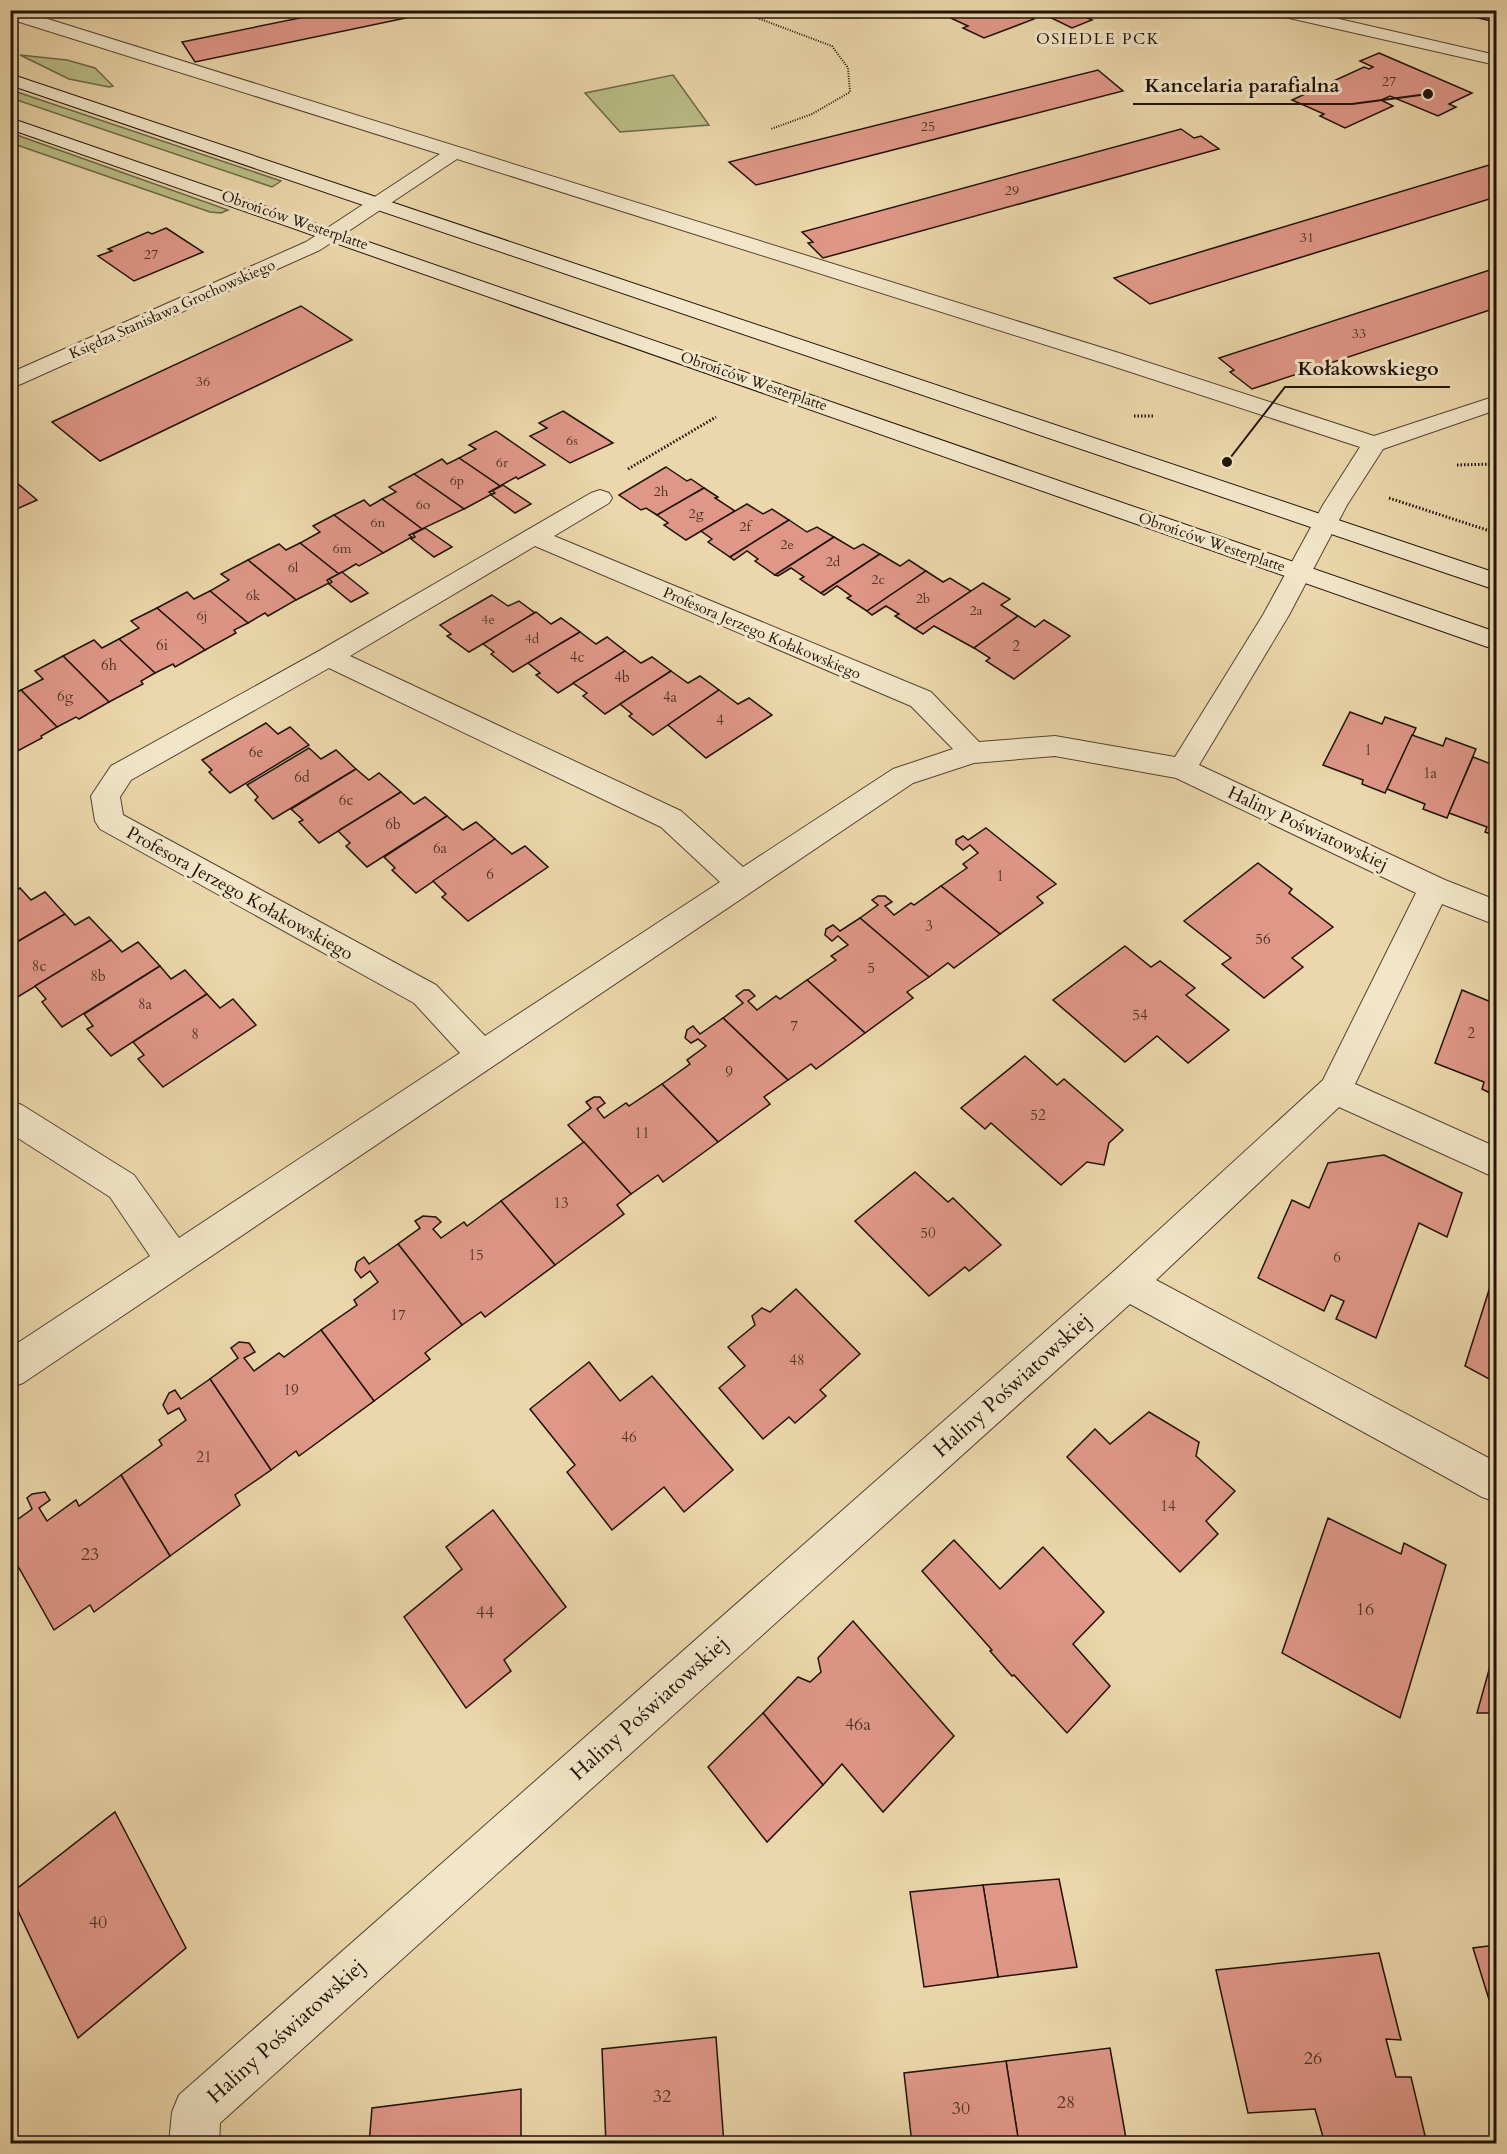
<svg xmlns="http://www.w3.org/2000/svg" width="1507" height="2154" viewBox="0 0 1507 2154" font-family="Cardo,serif">
  <rect width="100%" height="100%" fill="#ebd7ab"/>
  <filter id="stains"><feTurbulence type="fractalNoise" baseFrequency=".00333" numOctaves="4"/><feColorMatrix values="0 0 0 0 .2 0 0 0 0 .09 0 0 0 0 .02 0 0 0 .5 -.17"/></filter>
  <radialGradient id="worn" r=".72"><stop offset=".6" stop-color="#630" stop-opacity="0"/><stop offset="1" stop-color="#630" stop-opacity=".3"/></radialGradient>
  <g fill="#babe87" stroke="#6d6848" stroke-width="1.5">
    <path d="M 20,55 L 67,60 L 95,68 L 113,86 L 109,87 L 69,79 Z"/>
    <path d="M 673,75 L 709,125 L 620,132 L 585,93 Z"/>
    <path d="M 11,90 L 281,181 L 272,187 L 11,98 Z"/>
    <path d="M 11,133 L 228,210 L 221,213 L 210,212 L 11,143 Z"/>
  </g>
  <g fill="#df9788" stroke="#201308" stroke-width="1.5">
    <path d="M 339,10 L 444,10 L 195,62 L 182,42 Z"/>
    <path d="M 951,10 L 1033,10 L 1024,14 L 1034,19 L 984,38 L 963,28 L 968,26 L 942,14 Z"/>
    <path d="M 1035,10 L 1104,10 L 1086,17 L 1092,20 L 1072,28 Z"/>
    <path d="M 1443,10 L 1496,10 L 1496,22 Z"/>
    <path d="M 1379,53 L 1472,93 L 1449,104 L 1456,107 L 1438,116 L 1390,96 L 1381,100 L 1393,106 L 1345,128 L 1320,116 L 1324,114 L 1292,100 L 1364,67 L 1369,69 L 1373,67 L 1360,61 Z"/>
    <path d="M 1098,70 L 1123,91 L 756,185 L 729,162 Z"/>
    <path d="M 1181,129 L 1194,138 L 1201,136 L 1219,149 L 823,258 L 808,243 L 813,242 L 802,232 Z"/>
    <path d="M 1489,165 L 1496,169 L 1496,197 L 1150,304 L 1114,278 Z"/>
    <path d="M 166,228 L 203,252 L 134,281 L 98,256 L 112,251 L 108,249 L 148,232 L 152,234 Z"/>
    <path d="M 1496,268 L 1496,308 L 1252,389 L 1230,372 L 1234,370 L 1219,358 Z"/>
    <path d="M 301,306 L 352,340 L 100,461 L 52,422 Z"/>
    <path d="M 563,411 L 613,443 L 570,463 L 530,436 L 547,428 L 539,423 Z"/>
    <path d="M 496,431 L 545,465 L 518,479 L 516,477 L 500,486 L 459,458 L 476,449 L 469,445 Z"/>
    <path d="M 459,458 L 500,486 L 489,492 L 492,494 L 464,509 L 414,474 L 442,459 L 447,464 Z"/>
    <path d="M 666,467 L 687,481 L 691,479 L 704,488 L 657,515 L 646,508 L 641,510 L 619,495 Z"/>
    <path d="M 414,474 L 464,509 L 422,529 L 382,499 L 396,492 L 389,487 Z"/>
    <path d="M 10,477 L 37,500 L 10,512 Z"/>
    <path d="M 503,485 L 531,504 L 515,513 L 491,495 L 495,493 L 492,491 Z"/>
    <path d="M 704,488 L 718,497 L 715,498 L 735,511 L 686,540 L 664,525 L 668,523 L 657,515 Z"/>
    <path d="M 382,499 L 422,529 L 409,535 L 412,537 L 383,553 L 334,515 L 364,500 L 370,506 Z"/>
    <path d="M 747,504 L 763,514 L 772,509 L 789,520 L 730,557 L 708,542 L 712,539 L 701,531 Z"/>
    <path d="M 334,515 L 383,553 L 359,566 L 356,564 L 339,574 L 300,543 L 320,532 L 313,526 Z"/>
    <path d="M 789,520 L 807,532 L 817,527 L 834,537 L 775,575 L 755,561 L 758,559 L 747,551 L 734,560 L 730,557 Z"/>
    <path d="M 425,528 L 452,547 L 434,557 L 411,539 L 415,537 L 413,534 Z"/>
    <path d="M 834,537 L 854,549 L 863,544 L 880,554 L 821,593 L 800,579 L 804,577 L 791,568 L 778,576 L 775,575 Z"/>
    <path d="M 300,543 L 339,574 L 327,580 L 329,583 L 296,600 L 248,560 L 279,544 L 286,550 Z"/>
    <path d="M 880,554 L 900,566 L 909,560 L 926,571 L 867,611 L 847,598 L 851,596 L 837,586 L 824,595 L 821,593 Z"/>
    <path d="M 248,560 L 296,600 L 268,616 L 265,613 L 248,623 L 210,591 L 229,580 L 221,574 Z"/>
    <path d="M 926,571 L 943,582 L 950,578 L 971,591 L 915,629 L 895,616 L 899,614 L 886,606 L 872,615 L 867,611 Z"/>
    <path d="M 342,572 L 368,593 L 351,602 L 329,584 L 332,582 L 329,579 Z"/>
    <path d="M 983,583 L 1010,599 L 1001,605 L 1018,616 L 974,648 L 934,626 L 923,634 L 915,629 Z"/>
    <path d="M 210,591 L 248,623 L 234,630 L 236,633 L 205,650 L 157,608 L 187,592 L 194,599 Z"/>
    <path d="M 492,595 L 508,606 L 519,601 L 535,613 L 469,652 L 447,636 L 451,634 L 440,625 Z"/>
    <path d="M 157,608 L 205,650 L 175,667 L 173,664 L 155,673 L 119,639 L 139,628 L 131,621 Z"/>
    <path d="M 536,612 L 551,624 L 561,618 L 580,632 L 513,672 L 491,654 L 494,652 L 483,644 Z"/>
    <path d="M 1018,616 L 1035,627 L 1044,620 L 1070,636 L 1014,679 L 986,661 L 990,658 L 974,648 Z"/>
    <path d="M 580,632 L 596,644 L 607,637 L 625,651 L 558,693 L 536,675 L 540,673 L 528,663 Z"/>
    <path d="M 119,639 L 155,673 L 141,681 L 143,684 L 109,702 L 63,656 L 94,640 L 102,648 Z"/>
    <path d="M 625,651 L 641,663 L 652,657 L 671,671 L 605,714 L 583,696 L 587,693 L 573,683 Z"/>
    <path d="M 63,656 L 109,702 L 79,719 L 76,717 L 57,727 L 21,690 L 43,679 L 35,671 Z"/>
    <path d="M 671,671 L 688,683 L 700,676 L 719,690 L 653,735 L 629,716 L 632,714 L 620,704 Z"/>
    <path d="M 21,690 L 57,727 L 41,736 L 42,738 L 10,755 L 10,696 Z"/>
    <path d="M 719,690 L 738,704 L 749,698 L 772,715 L 706,758 L 668,725 Z"/>
    <path d="M 1350,712 L 1382,724 L 1385,717 L 1416,728 L 1385,793 L 1362,784 L 1363,780 L 1323,765 Z"/>
    <path d="M 266,723 L 278,734 L 290,727 L 309,745 L 230,793 L 209,772 L 212,770 L 202,760 Z"/>
    <path d="M 1412,735 L 1443,746 L 1446,738 L 1476,749 L 1447,818 L 1423,809 L 1425,804 L 1387,789 Z"/>
    <path d="M 309,748 L 321,759 L 336,750 L 356,769 L 273,819 L 255,800 L 258,797 L 247,785 Z"/>
    <path d="M 1473,757 L 1496,766 L 1496,836 L 1485,832 L 1487,827 L 1449,813 Z"/>
    <path d="M 356,769 L 369,780 L 379,773 L 401,792 L 319,843 L 299,822 L 303,820 L 291,809 Z"/>
    <path d="M 401,792 L 414,804 L 425,797 L 447,816 L 367,867 L 346,846 L 350,843 L 338,831 Z"/>
    <path d="M 447,816 L 463,830 L 476,822 L 495,839 L 416,893 L 392,870 L 395,868 L 384,857 Z"/>
    <path d="M 986,828 L 1056,884 L 1037,897 L 1043,903 L 1000,934 L 941,886 L 967,868 L 963,864 L 978,853 L 970,845 L 963,850 L 956,844 L 956,840 L 963,836 L 968,840 Z"/>
    <path d="M 495,839 L 512,854 L 525,846 L 548,867 L 468,921 L 442,897 L 446,894 L 433,881 Z"/>
    <path d="M 1258,863 L 1292,889 L 1289,893 L 1333,927 L 1292,958 L 1303,967 L 1264,998 L 1222,964 L 1231,958 L 1184,921 Z"/>
    <path d="M 941,886 L 1000,934 L 954,968 L 948,963 L 929,977 L 860,918 L 878,905 L 872,900 L 878,896 L 885,896 L 892,902 L 885,906 L 894,915 L 911,903 L 914,905 Z"/>
    <path d="M 20,888 L 31,900 L 45,892 L 65,914 L 10,946 L 10,894 Z"/>
    <path d="M 65,914 L 75,925 L 89,917 L 111,940 L 16,998 L 10,991 L 10,946 Z"/>
    <path d="M 860,918 L 929,977 L 907,992 L 913,998 L 865,1033 L 807,980 L 836,960 L 831,956 L 848,945 L 838,936 L 832,941 L 825,935 L 826,929 L 833,925 L 840,931 Z"/>
    <path d="M 111,940 L 122,952 L 138,942 L 160,966 L 62,1027 L 42,1002 L 46,999 L 35,986 Z"/>
    <path d="M 1125,946 L 1151,967 L 1160,961 L 1195,988 L 1186,995 L 1229,1030 L 1188,1063 L 1157,1036 L 1125,1062 L 1053,1000 Z"/>
    <path d="M 160,966 L 171,979 L 185,970 L 207,994 L 111,1056 L 87,1029 L 93,1026 L 84,1014 Z"/>
    <path d="M 807,980 L 865,1033 L 816,1069 L 811,1064 L 788,1080 L 723,1018 L 743,1003 L 736,996 L 744,990 L 749,990 L 755,996 L 748,1001 L 757,1010 L 776,996 L 780,999 Z"/>
    <path d="M 1462,990 L 1496,1004 L 1496,1096 L 1482,1089 L 1484,1082 L 1435,1063 Z"/>
    <path d="M 207,994 L 220,1008 L 233,999 L 256,1025 L 163,1087 L 138,1059 L 144,1055 L 133,1042 Z"/>
    <path d="M 723,1018 L 788,1080 L 764,1097 L 770,1104 L 718,1142 L 662,1084 L 690,1064 L 687,1060 L 706,1046 L 698,1039 L 691,1043 L 685,1038 L 687,1030 L 693,1026 L 700,1034 Z"/>
    <path d="M 1025,1056 L 1057,1085 L 1064,1079 L 1123,1130 L 1109,1143 L 1104,1165 L 1087,1162 L 1061,1185 L 991,1123 L 985,1129 L 961,1108 Z"/>
    <path d="M 662,1084 L 718,1142 L 663,1182 L 658,1175 L 631,1194 L 568,1125 L 591,1108 L 586,1102 L 594,1097 L 600,1097 L 605,1103 L 597,1109 L 604,1118 L 626,1103 L 629,1106 Z"/>
    <path d="M 584,1142 L 631,1194 L 617,1205 L 624,1214 L 555,1265 L 501,1201 Z"/>
    <path d="M 1384,1155 L 1462,1193 L 1447,1237 L 1419,1223 L 1376,1338 L 1336,1319 L 1344,1301 L 1331,1295 L 1324,1311 L 1258,1278 L 1292,1200 L 1309,1208 L 1328,1163 Z"/>
    <path d="M 915,1172 L 948,1202 L 953,1198 L 1001,1245 L 969,1271 L 965,1267 L 929,1296 L 855,1221 Z"/>
    <path d="M 501,1201 L 555,1265 L 485,1317 L 481,1312 L 462,1325 L 398,1244 L 420,1228 L 415,1221 L 423,1216 L 436,1217 L 441,1222 L 433,1229 L 441,1238 L 464,1222 L 467,1226 Z"/>
    <path d="M 398,1244 L 462,1325 L 425,1353 L 430,1359 L 374,1401 L 321,1330 L 357,1305 L 354,1300 L 378,1282 L 370,1271 L 361,1278 L 355,1270 L 357,1262 L 364,1257 L 369,1264 Z"/>
    <path d="M 1496,1268 L 1496,1379 L 1491,1380 L 1465,1366 Z"/>
    <path d="M 796,1289 L 860,1354 L 820,1390 L 826,1396 L 795,1423 L 789,1417 L 763,1439 L 719,1388 L 745,1366 L 728,1347 L 755,1325 L 752,1316 L 762,1308 L 770,1312 Z"/>
    <path d="M 321,1330 L 374,1401 L 299,1456 L 296,1451 L 271,1470 L 210,1379 L 238,1358 L 231,1348 L 239,1342 L 249,1343 L 255,1352 L 244,1358 L 254,1371 L 279,1353 L 284,1357 Z"/>
    <path d="M 589,1362 L 620,1401 L 652,1376 L 733,1470 L 684,1512 L 664,1487 L 612,1530 L 567,1472 L 575,1465 L 530,1409 Z"/>
    <path d="M 210,1379 L 271,1470 L 235,1495 L 240,1505 L 170,1556 L 121,1475 L 162,1445 L 159,1440 L 186,1420 L 179,1408 L 168,1414 L 163,1405 L 169,1393 L 175,1390 L 181,1399 Z"/>
    <path d="M 1149,1412 L 1199,1442 L 1196,1456 L 1235,1491 L 1206,1521 L 1218,1534 L 1180,1572 L 1067,1457 L 1095,1429 L 1110,1444 Z"/>
    <path d="M 121,1475 L 170,1556 L 94,1612 L 90,1605 L 54,1630 L 10,1552 L 10,1525 L 32,1509 L 27,1498 L 32,1494 L 45,1492 L 50,1500 L 39,1508 L 47,1521 L 76,1500 L 79,1506 Z"/>
    <path d="M 493,1510 L 566,1607 L 504,1660 L 511,1671 L 466,1708 L 404,1617 L 462,1569 L 446,1547 Z"/>
    <path d="M 1328,1518 L 1401,1554 L 1404,1543 L 1446,1565 L 1400,1718 L 1282,1653 Z"/>
    <path d="M 954,1540 L 1000,1589 L 1043,1547 L 1104,1612 L 1073,1644 L 1110,1686 L 1067,1733 L 1014,1675 L 1012,1676 L 990,1651 L 992,1650 L 922,1571 Z"/>
    <path d="M 853,1621 L 954,1736 L 883,1812 L 842,1764 L 823,1785 L 763,1713 L 798,1677 L 810,1682 L 821,1672 L 818,1658 Z"/>
    <path d="M 1496,1645 L 1496,1713 L 1477,1713 Z"/>
    <path d="M 763,1713 L 823,1785 L 767,1842 L 708,1767 Z"/>
    <path d="M 115,1812 L 186,1948 L 78,2038 L 10,1894 Z"/>
    <path d="M 1059,1879 L 1077,1967 L 998,1977 L 983,1885 Z"/>
    <path d="M 983,1885 L 998,1977 L 924,1987 L 910,1892 Z"/>
    <path d="M 1496,1945 L 1496,2022 L 1473,1948 Z"/>
    <path d="M 1379,1953 L 1401,2040 L 1386,2039 L 1396,2077 L 1411,2077 L 1427,2144 L 1325,2144 L 1315,2109 L 1248,2113 L 1216,1970 Z"/>
    <path d="M 716,2037 L 724,2144 L 606,2144 L 602,2049 Z"/>
    <path d="M 1110,2048 L 1127,2144 L 1019,2144 L 1006,2061 Z"/>
    <path d="M 1006,2061 L 1019,2144 L 912,2144 L 904,2073 Z"/>
    <path d="M 521,2089 L 521,2144 L 369,2144 L 372,2108 Z"/>
  </g>
  <g fill="none" stroke-linecap="round" stroke-linejoin="round">
    <defs>
      <g id="minor">
        <path d="M 10,10 L 19,10 L 1119,353 L 1374,436 L 1496,396 L 1496,410 L 1383,449 L 1347,505 L 1289,615 L 1199,765 L 1445,880 L 1496,900 L 1496,925 L 1442,904 L 1355,1084 L 1496,1147 L 1496,1178 L 1339,1107 L 1156,1280 L 1496,1462 L 1496,1502 L 1482,1497 L 1130,1304 L 220,2123 L 219,2144 L 169,2144 L 172,2112 L 179,2095 L 1114,1271 L 1323,1080 L 1416,893 L 1176,778 L 1055,756 L 974,763 L 913,783 L 23,1383 L 10,1388 L 10,1348 L 150,1256 L 110,1197 L 10,1133 L 10,1101 L 22,1105 L 134,1175 L 179,1238 L 460,1053 L 414,1003 L 100,829 L 95,821 L 91,796 L 111,766 L 319,651 L 591,493 L 600,490 L 609,493 L 612,498 L 609,503 L 554,536 L 931,692 L 979,742 L 1055,736 L 1175,757 L 1263,615 L 1323,505 L 1360,447 L 1103,363 L 457,159 L 320,250 L 10,389 L 10,373 L 306,242 L 440,154 L 10,19 ZM 535,546 L 911,706 L 953,749 L 893,769 L 743,867 L 681,811 L 350,656 ZM 329,668 L 661,827 L 720,882 L 485,1036 L 436,985 L 123,815 L 120,797 L 131,780 Z"/>
        <path d="M 1268,10 L 1300,10 L 1496,55 L 1496,65 L 1276,15 Z"/>
      </g>
      <g id="secondary">
        <path d="M 10,74 L 1496,573 L 1496,590 L 10,85 Z"/>
        <path d="M 10,118 L 1496,632 L 1496,650 L 10,129 Z"/>
      </g>
    </defs>
    <use href="#minor" stroke="#534431" stroke-width="2"/>
    <use href="#secondary" stroke="#201308" stroke-width="2"/>
    <g stroke="#201308" stroke-width="2" stroke-dasharray="1 1.5" stroke-linecap="butt">
      <path d="M 736,10 L 832,46 L 848,68 L 850,92 L 812,114 L 771,129"/>
      <path d="M 772,10 C 816,17 858,24 902,10"/>
    </g>
    <g stroke="#201308" stroke-width="3" stroke-dasharray="1.5 2" stroke-linecap="butt">
      <path d="M 1134,416 L 1154,416"/>
      <path d="M 1457,465 L 1496,464"/>
      <path d="M 628,469 L 716,417"/>
      <path d="M 1389,498 L 1496,533"/>
    </g>
    <use href="#minor" fill="#f2e5c8" fill-rule="evenodd"/>
    <use href="#secondary" fill="#f2e5c8" fill-rule="evenodd"/>
  </g>
  <g text-anchor="middle" stroke-width="6" stroke-linejoin="round" paint-order="stroke">
    <g font-size="14" fill="#503428">
      <text x="1389" y="86">27</text>
      <text x="928" y="131">25</text>
      <text x="1012" y="195">29</text>
      <text x="1307" y="242">31</text>
      <text x="151" y="259">27</text>
      <text x="1359" y="338">33</text>
      <text x="203" y="386">36</text>
      <text x="572" y="445">6s</text>
      <text x="502" y="467">6r</text>
      <text x="457" y="485">6p</text>
      <text x="661" y="496">2h</text>
      <text x="423" y="509">6o</text>
      <text x="696" y="518">2g</text>
      <text x="378" y="527">6n</text>
      <text x="745" y="531">2f</text>
      <text x="787" y="549">2e</text>
      <text x="342" y="553">6m</text>
      <text x="833" y="566">2d</text>
      <text x="293" y="572">6l</text>
      <text x="878" y="584">2c</text>
      <text x="253" y="600">6k</text>
      <text x="923" y="603">2b</text>
      <text x="976" y="615">2a</text>
      <text x="202" y="620">6j</text>
      <text x="488" y="624">4e</text>
      <text x="532" y="643">4d</text>
    </g>
    <g font-size="15" fill="#201308" stroke="#f2e5c8">
      <text transform="translate(295 220) rotate(19)" y="5">Obrońców Westerplatte</text>
      <text transform="translate(172 309) rotate(-24)" y="5">Księdza Stanisława Grochowskiego</text>
      <text transform="translate(754 381) rotate(19)" y="5">Obrońców Westerplatte</text>
      <text transform="translate(1212 542) rotate(19)" y="5">Obrońców Westerplatte</text>
      <text transform="translate(762 633) rotate(23)" y="5">Profesora Jerzego Kołakowskiego</text>
    </g>
    <g font-size="15" fill="#503428">
      <text x="162" y="650">6i</text>
      <text x="1016" y="651">2</text>
      <text x="577" y="662">4c</text>
      <text x="109" y="670">6h</text>
      <text x="622" y="682">4b</text>
      <text x="65" y="701">6g</text>
      <text x="670" y="702">4a</text>
      <text x="720" y="725">4</text>
      <text x="1368" y="755">1</text>
      <text x="256" y="757">6e</text>
      <text x="1430" y="778">1a</text>
      <text x="302" y="782">6d</text>
      <text x="346" y="805">6c</text>
      <text x="393" y="829">6b</text>
      <text x="440" y="853">6a</text>
      <text x="490" y="879">6</text>
      <text x="1000" y="881">1</text>
      <text x="929" y="931">3</text>
      <text x="1263" y="944">56</text>
      <text x="39" y="971">8c</text>
      <text x="871" y="973">5</text>
      <text x="98" y="981">8b</text>
      <text x="145" y="1009">8a</text>
      <text x="1140" y="1020">54</text>
      <text x="794" y="1031">7</text>
      <text x="1471" y="1038">2</text>
      <text x="195" y="1039">8</text>
      <text x="729" y="1077">9</text>
      <text x="1038" y="1120">52</text>
      <text x="642" y="1138">11</text>
      <text x="561" y="1208">13</text>
      <text x="928" y="1238">50</text>
      <text x="476" y="1260">15</text>
      <text x="1337" y="1262">6</text>
      <text x="398" y="1320">17</text>
      <text x="797" y="1365">48</text>
      <text x="291" y="1395">19</text>
      <text x="629" y="1442">46</text>
      <text x="204" y="1462">21</text>
      <text x="1168" y="1511">14</text>
    </g>
    <g font-size="16" letter-spacing="1.5" fill="#201308" stroke="#f2e5c8">
      <text x="1098" y="44">OSIEDLE PCK</text>
    </g>
    <g font-size="18" fill="#201308" stroke="#f2e5c8">
      <text transform="translate(1308 828) rotate(25)" y="6">Haliny Poświatowskiej</text>
      <text transform="translate(240 893) rotate(29)" y="6">Profesora Jerzego Kołakowskiego</text>
    </g>
    <g font-size="18" fill="#503428">
      <text x="90" y="1560">23</text>
      <text x="1365" y="1615">16</text>
      <text x="485" y="1618">44</text>
      <text x="858" y="1730">46a</text>
      <text x="98" y="1928">40</text>
      <text x="1313" y="2064">26</text>
      <text x="662" y="2102">32</text>
      <text x="1066" y="2108">28</text>
      <text x="961" y="2114">30</text>
    </g>
    <g font-size="21" fill="#201308" stroke="#f2e5c8">
      <text transform="translate(1012 1385) rotate(-42)" y="7">Haliny Poświatowskiej</text>
      <text transform="translate(649 1708) rotate(-42)" y="7">Haliny Poświatowskiej</text>
      <text transform="translate(286 2031) rotate(-42)" y="7">Haliny Poświatowskiej</text>
    </g>
  </g>
  <path fill="none" stroke="#201308" stroke-width="2" d="M1428 94L1352 104H1133M1227 462L1285 387H1450"/>
  <g fill="#201308" stroke="#f2e5c8" stroke-width="2">
    <circle cx="1428" cy="94" r="6"/>
    <circle cx="1227" cy="462" r="6"/>
  </g>
  <g font-size="20" text-anchor="middle" font-weight="bold" fill="#201308" stroke="#f2e5c8" stroke-width="6" stroke-linejoin="round" paint-order="stroke">
    <text x="1242" y="92">Kancelaria parafialna</text>
    <text x="1368" y="375">Kołakowskiego</text>
  </g>
  <rect width="1507" height="2154" fill="none" stroke="#ebd7ab" stroke-width="36"/>
  <rect x="12" y="12" width="1483" height="2130" fill="none" stroke="#201308" stroke-width="3"/>
  <rect x="18" y="18" width="1471" height="2118" fill="none" stroke="#201308" stroke-width="1.5"/>
  <rect width="100%" height="100%" filter="url(#stains)"/>
  <rect width="100%" height="100%" fill="url(#worn)"/>
</svg>
